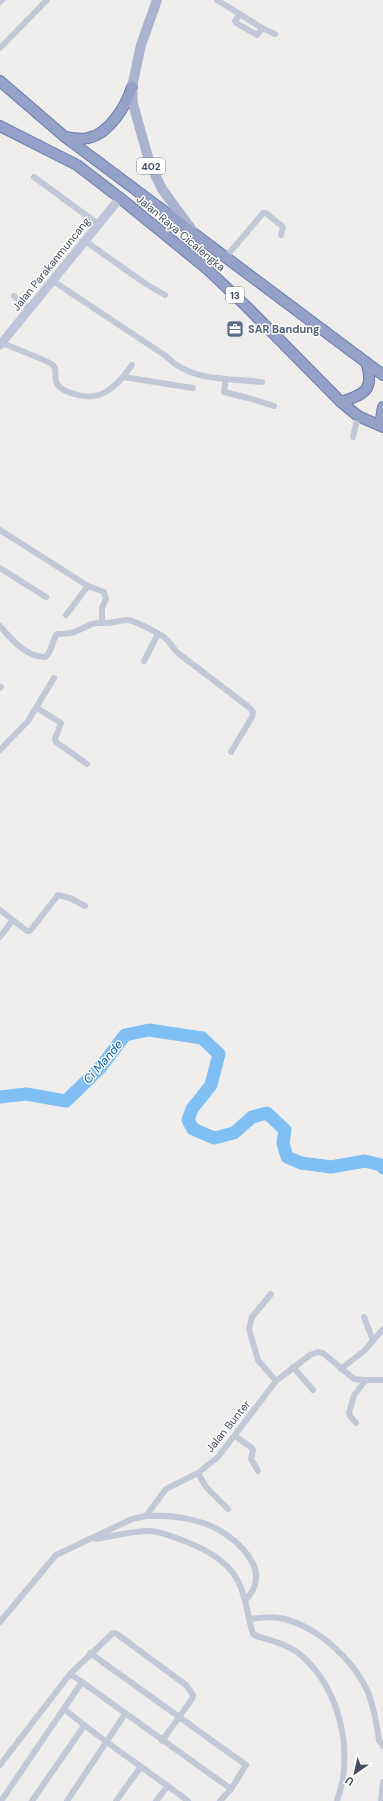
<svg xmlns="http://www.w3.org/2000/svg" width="383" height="1801" viewBox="0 0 383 1801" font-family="'DM Sans',sans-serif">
  <rect width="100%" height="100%" fill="#f0eeed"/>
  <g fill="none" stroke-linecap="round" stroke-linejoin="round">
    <path stroke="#7fbff4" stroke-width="13" d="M 0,1097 L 26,1094 L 66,1101 L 100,1068 L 125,1035 L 149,1030 L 202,1038 L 219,1054 L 211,1085 L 192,1109 L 188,1120 L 193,1129 L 214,1138 L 234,1133 L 252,1117 L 267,1113 L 285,1130 L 283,1143 L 287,1157 L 301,1163 L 331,1167 L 365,1161 L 381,1165 L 383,1168"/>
    <defs>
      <g id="trunk">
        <path d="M 0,81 L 65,137 L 383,375"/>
        <path d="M 0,126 L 77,165 L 120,198 L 206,268 L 247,307 L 341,402 L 358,416 L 383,427"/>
        <path d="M 65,137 C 73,138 81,140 88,138 C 109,134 126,106 132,87"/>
        <path d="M 341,402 C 365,394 375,390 366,362"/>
        <path d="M 380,425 L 383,407"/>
      </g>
    </defs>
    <use href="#trunk" stroke="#6b7bad" stroke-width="12"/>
    <g stroke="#c2c8d6" stroke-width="6">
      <path d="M 217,0 L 262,28 L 275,34"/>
      <path d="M 0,2 L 2,0"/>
      <path d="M 240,14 L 235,21 L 236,23 L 257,35 L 262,28"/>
      <path d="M 0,48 L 47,0"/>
      <path d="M 34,177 L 98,224"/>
      <path d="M 85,241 L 146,284 L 165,295"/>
      <path d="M 225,258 L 263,213 L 266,213 L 283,227 L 281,235"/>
      <path d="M 53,281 L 166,356 C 190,382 229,378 262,382"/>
      <path d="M 14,296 L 30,309"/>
      <path d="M 2,343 C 9,346 51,362 53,365 C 58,370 53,379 58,385 C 61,390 66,391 71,393 C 94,401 107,395 123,377 L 193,388"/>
      <path d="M 123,377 L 132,365"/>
      <path d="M 226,379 L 224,392 L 252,399 L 274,406"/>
      <path d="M 353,437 L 358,416"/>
      <path d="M 0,530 L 88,586 L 104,592 L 106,599 L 102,608 L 102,623 C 111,624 119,620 127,620 C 134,620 161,634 166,639 C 171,643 173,649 178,653 L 250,708 L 253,712 L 252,717 L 231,752"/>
      <path d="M 0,568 L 46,597"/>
      <path d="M 66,615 L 88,586"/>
      <path d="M 0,626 C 11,639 26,657 45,657 C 53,652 51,641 57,634 C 64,634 71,634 77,631 C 87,627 91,622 102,623"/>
      <path d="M 144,661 L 158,634"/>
      <path d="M 0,688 L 1,687"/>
      <path d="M 37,708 L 61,723 L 55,739 L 56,742 L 87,764"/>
      <path d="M 0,750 L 28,721 L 54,678"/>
      <path d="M 0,910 L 27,931 L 30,931 L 58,895 L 70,898 L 85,906"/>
      <path d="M 0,937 L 12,921"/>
      <path d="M 271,1294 L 252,1317 L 249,1329 L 258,1360 L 276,1381"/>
      <path d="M 364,1317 L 373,1341"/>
      <path d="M 293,1367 L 313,1390"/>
      <path d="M 341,1369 L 365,1350 L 383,1329"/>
      <path d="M 356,1423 L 350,1416 L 349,1413 L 354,1395 L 366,1380"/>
      <path d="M 235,1436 L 252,1448 L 253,1450 L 251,1459 L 258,1471"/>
      <path d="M 198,1473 L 206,1487 L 228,1509"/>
      <path d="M 146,1516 C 166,1515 187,1517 206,1524 C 229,1532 267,1562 253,1590 C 252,1593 248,1596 246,1600"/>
      <path d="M 96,1539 C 113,1536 132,1531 150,1531 C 157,1531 164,1534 171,1536 C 196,1545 225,1556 238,1581 C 247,1598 247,1616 253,1634 L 256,1636 C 273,1641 290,1645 303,1657 C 341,1692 354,1753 337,1801"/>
      <path d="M 249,1619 C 260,1618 270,1616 280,1618 C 316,1625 353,1659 368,1692 C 373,1705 377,1726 379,1740 L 383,1746"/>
      <path d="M 0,1622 L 56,1555 L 132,1519 L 146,1516 L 166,1489 L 198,1473 L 218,1457 L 276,1381 L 310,1355 L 318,1352 L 323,1353 L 354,1379 L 366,1380 L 383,1380"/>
      <path d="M 90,1653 L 246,1765 L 231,1789 L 220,1801"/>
      <path d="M 82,1682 L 231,1789"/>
      <path d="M 64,1709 C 104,1742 147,1770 188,1801"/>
      <path d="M 0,1765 L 70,1674 L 113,1633 L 117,1634 L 186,1685 L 193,1695 L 192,1699 L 162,1741"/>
      <path d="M 1,1801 L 82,1682 L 70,1674"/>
      <path d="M 32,1801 L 84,1726"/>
      <path d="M 67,1801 L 125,1714"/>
      <path d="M 116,1801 L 140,1768"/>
      <path d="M 156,1801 L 167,1787"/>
      <path d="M 381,1801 L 383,1782"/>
    </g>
    <path stroke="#bec4d9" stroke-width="9" d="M 0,345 L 120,198"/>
    <path stroke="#aab4cf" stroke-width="10" d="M 157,0 L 141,45 L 132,87 L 133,104 L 150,164 L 162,189 L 192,230"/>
    <use href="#trunk" stroke="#95a2c8" stroke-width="10"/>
  </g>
  <defs>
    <symbol id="office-square" viewBox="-11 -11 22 22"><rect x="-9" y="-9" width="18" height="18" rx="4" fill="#5c6f8a" stroke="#fff"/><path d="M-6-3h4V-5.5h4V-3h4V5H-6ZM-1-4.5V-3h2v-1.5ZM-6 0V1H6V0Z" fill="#fff"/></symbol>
  </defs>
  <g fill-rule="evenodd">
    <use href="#office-square" x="225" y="319" width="20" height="20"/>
  </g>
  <g text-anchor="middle" stroke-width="3" stroke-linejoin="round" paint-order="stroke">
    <g fill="#fff" stroke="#7c818d" stroke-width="1">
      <rect x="137" y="158" width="28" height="16" rx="3"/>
      <rect x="226" y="287" width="18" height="16" rx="3"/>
    </g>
    <g font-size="10" font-weight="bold" fill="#444b5c">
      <text x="151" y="170">402</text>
      <text x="235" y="299">13</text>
    </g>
    <g font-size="11" fill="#444b5c" stroke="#fff">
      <text transform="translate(181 233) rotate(40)" y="4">Jalan Raya Cicalengka</text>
      <text transform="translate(51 264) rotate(-51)" y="4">Jalan Parakanmuncang</text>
      <text transform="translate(228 1426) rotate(-51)" y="4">Jalan Bunter</text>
    </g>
    <g font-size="11" font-weight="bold" fill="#4e5e75" stroke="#fff" text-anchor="start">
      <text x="248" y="333">SAR Bandung</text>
    </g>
    <g font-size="12" font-style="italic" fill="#0062b3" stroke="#fff">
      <text transform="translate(103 1062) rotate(-49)" y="4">Ci Mande</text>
    </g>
  </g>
  <g transform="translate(355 1773) rotate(214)" stroke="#ffffff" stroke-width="3" paint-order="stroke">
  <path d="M0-3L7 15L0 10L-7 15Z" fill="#444b5c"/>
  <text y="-6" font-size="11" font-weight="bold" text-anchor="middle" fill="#444b5c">U</text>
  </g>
</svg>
